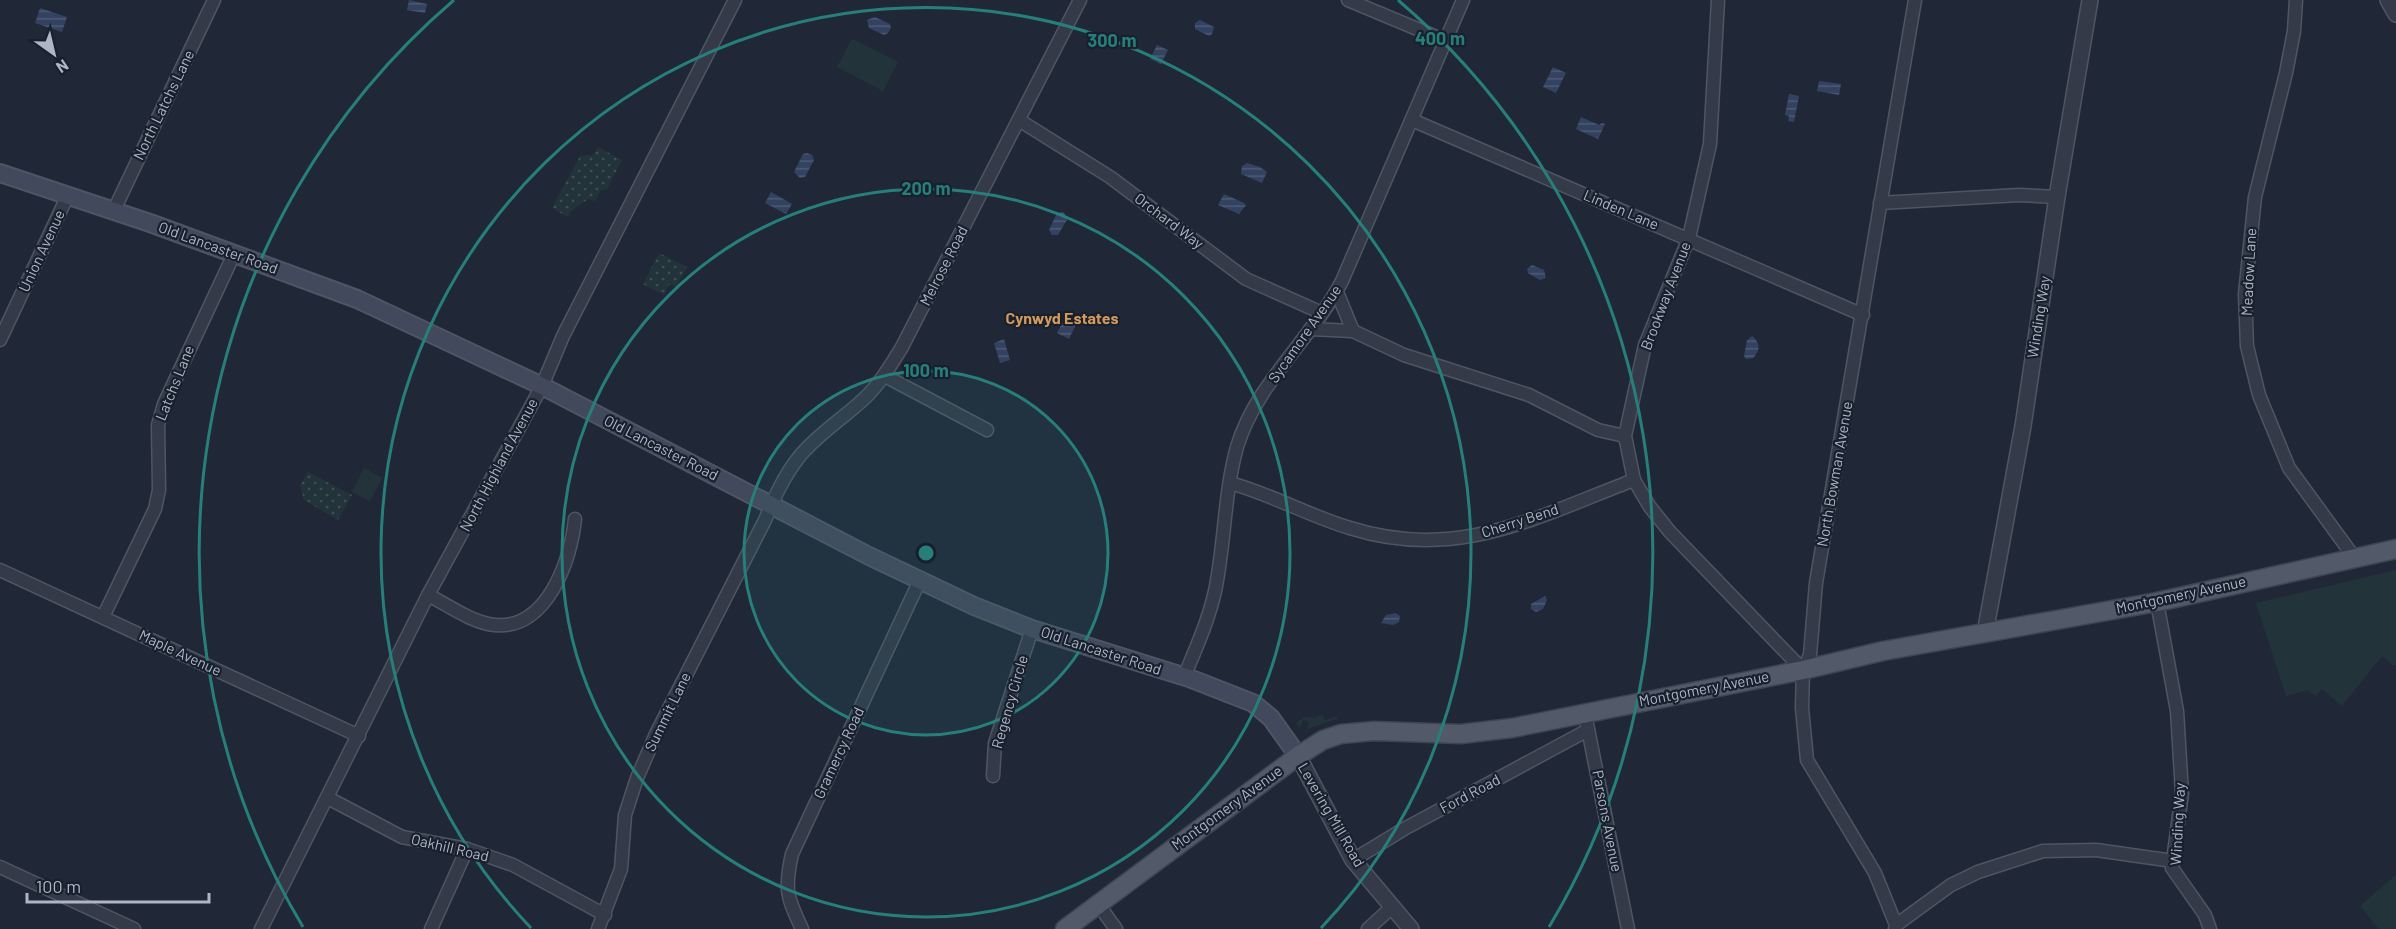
<svg xmlns="http://www.w3.org/2000/svg" width="2396" height="929" viewBox="0 0 2396 929" font-family="Barlow,sans-serif">
  <defs>
    <pattern id="park-dots" width="8" height="8" patternUnits="userSpaceOnUse" patternTransform="scale(1.5)"><rect width="8" height="8" fill="#223439"/><path d="M2 2h.1M6 6h.1" fill="none" stroke="#404f54" stroke-width="1.8" stroke-linecap="round"/></pattern>
    <pattern id="water-rules" width="6" height="5" patternUnits="userSpaceOnUse" patternTransform="scale(1.5)"><rect width="6" height="5" fill="#334260"/><path d="M0 2.5h6" fill="none" stroke="#4e5b75"/></pattern>
  </defs>
  <rect width="100%" height="100%" fill="#202838"/>
  <g fill="#223439">
    <path d="M 852,39 L 898,62 L 883,91 L 837,67 Z"/>
    <path d="M 364,468 L 382,478 L 370,501 L 352,492 Z"/>
    <path d="M 2396,570 L 2396,664 L 2394,666 L 2382,656 L 2342,706 L 2322,689 L 2315,696 L 2308,690 L 2286,696 L 2256,603 Z"/>
    <path d="M 1322,714 L 1325,720 L 1337,716 L 1337,719 L 1307,729 L 1309,722 L 1303,720 L 1300,728 L 1296,723 L 1304,717 L 1315,718 Z"/>
    <path d="M 2396,875 L 2396,929 L 2379,929 L 2360,906 Z"/>
  </g>
  <g fill="url(#park-dots)">
    <path d="M 598,147 L 622,160 L 607,189 L 601,190 L 595,201 L 588,199 L 571,211 L 568,217 L 552,208 L 580,156 L 593,155 Z"/>
    <path d="M 659,253 L 687,267 L 676,287 L 669,284 L 664,295 L 643,284 Z"/>
    <path d="M 308,472 L 352,495 L 338,520 L 304,500 L 300,485 Z"/>
  </g>
  <g fill="url(#water-rules)">
    <path d="M 409,0 L 427,4 L 425,13 L 407,10 Z"/>
    <path d="M 40,8 L 67,17 L 62,32 L 35,23 Z"/>
    <path d="M 875,17 L 890,24 L 891,28 L 888,33 L 884,35 L 869,28 L 867,20 Z"/>
    <path d="M 1200,20 L 1214,27 L 1212,34 L 1209,36 L 1195,29 L 1195,23 Z"/>
    <path d="M 1157,45 L 1168,50 L 1161,64 L 1150,59 Z"/>
    <path d="M 1553,67 L 1566,73 L 1556,93 L 1543,87 Z"/>
    <path d="M 1819,81 L 1841,84 L 1839,95 L 1817,91 Z"/>
    <path d="M 1789,94 L 1799,96 L 1794,122 L 1788,121 L 1789,116 L 1785,115 Z"/>
    <path d="M 1581,117 L 1599,125 L 1602,123 L 1605,124 L 1598,139 L 1576,129 Z"/>
    <path d="M 807,153 L 812,155 L 814,160 L 805,177 L 800,178 L 794,172 L 803,154 Z"/>
    <path d="M 1247,163 L 1260,167 L 1267,172 L 1262,183 L 1241,174 L 1242,166 Z"/>
    <path d="M 771,192 L 792,204 L 786,214 L 765,203 Z"/>
    <path d="M 1224,194 L 1244,203 L 1246,205 L 1239,214 L 1218,205 Z"/>
    <path d="M 1063,212 L 1068,218 L 1058,235 L 1052,235 L 1049,230 L 1057,213 Z"/>
    <path d="M 1532,265 L 1544,270 L 1546,278 L 1540,280 L 1528,273 L 1527,269 Z"/>
    <path d="M 1068,311 L 1079,318 L 1069,339 L 1057,333 Z"/>
    <path d="M 1752,336 C 1761,343 1760,351 1753,358 L 1746,359 L 1744,356 L 1747,340 Z"/>
    <path d="M 1004,339 L 1010,360 L 1000,363 L 994,343 Z"/>
    <path d="M 1545,596 L 1547,600 L 1543,609 L 1536,612 L 1531,609 L 1531,604 Z"/>
    <path d="M 1396,613 L 1400,616 L 1399,622 L 1393,625 L 1381,623 L 1386,615 Z"/>
  </g>
  <g fill="none" stroke-linecap="round" stroke-linejoin="round">
    <defs>
      <g id="minor">
        <path d="M 1348,0 L 1446,41"/>
        <path d="M 1718,0 L 1710,144 L 1689,238 L 1645,345 L 1625,436 L 1634,480 L 1650,507 L 1670,532 L 1803,670"/>
        <path d="M 2296,0 L 2294,31 L 2286,73 L 2255,197 L 2245,294 L 2247,346 L 2259,395 L 2289,468 L 2354,557"/>
        <path d="M 1019,120 L 1110,177 L 1246,279 L 1322,313"/>
        <path d="M 1412,120 L 1863,315"/>
        <path d="M 1880,203 L 2019,195 L 2057,197"/>
        <path d="M 114,210 L 214,0"/>
        <path d="M 1337,292 L 1353,331"/>
        <path d="M 1310,329 L 1353,331 L 1404,355 L 1529,395 L 1598,430 L 1625,436"/>
        <path d="M 0,340 L 68,195"/>
        <path d="M 885,376 L 987,430"/>
        <path d="M 1230,483 C 1271,494 1309,516 1350,528 C 1457,562 1536,517 1634,480"/>
        <path d="M 0,570 L 359,736"/>
        <path d="M 428,595 C 448,605 472,623 495,625 C 547,630 571,560 575,519"/>
        <path d="M 2157,602 L 2177,711 L 2182,793 L 2172,868 L 2205,915 L 2210,929"/>
        <path d="M 103,617 L 155,509 L 159,490 L 158,425 L 164,404 L 234,254"/>
        <path d="M 1184,677 C 1196,648 1208,622 1215,591 C 1225,544 1224,493 1237,447 C 1256,383 1312,339 1342,281 L 1463,0"/>
        <path d="M 1587,724 L 1628,929"/>
        <path d="M 993,776 L 995,743 L 1032,629"/>
        <path d="M 328,798 L 402,837 L 467,849 L 513,865 L 605,915"/>
        <path d="M 1353,860 L 1404,829 L 1588,730"/>
        <path d="M 0,867 L 134,929"/>
        <path d="M 1098,904 L 1116,929"/>
        <path d="M 1896,925 L 1951,885 L 1978,872 L 2043,851 L 2096,850 L 2173,861"/>
        <path d="M 261,929 L 428,595 L 542,386 L 563,336 L 735,0"/>
        <path d="M 431,929 L 467,849"/>
        <path d="M 598,929 L 621,869 L 625,815 L 637,778 L 656,734 L 766,518 C 775,496 784,476 799,457 C 816,436 838,422 857,405 C 877,389 889,368 902,347 L 1080,0"/>
        <path d="M 802,929 C 787,897 784,890 792,854 L 920,580"/>
        <path d="M 1368,929 L 1392,907"/>
        <path d="M 1895,929 L 1896,925 L 1875,873 L 1807,760 L 1802,708 L 1803,670 L 1810,655 L 1816,583 L 1915,0"/>
      </g>
      <g id="tertiary">
        <path d="M 2388,0 L 2396,14"/>
        <path d="M 1985,633 L 2023,426 L 2057,197 L 2090,0"/>
        <path d="M 1298,756 L 1353,860 L 1411,929"/>
      </g>
      <path id="secondary" d="M 0,173 L 150,223 L 357,299 L 542,386 L 869,556 L 974,606 L 1032,629 L 1189,678 L 1253,703 L 1271,718 L 1298,756"/>
      <path id="primary" d="M 1065,929 L 1298,756 L 1323,740 L 1341,734 L 1374,731 L 1461,734 L 1512,728 L 1803,670 L 1883,651 L 2157,602 L 2396,549"/>
    </defs>
    <use href="#minor" stroke="#4e5563" stroke-width="15"/>
    <use href="#tertiary" stroke="#4e5563" stroke-width="18"/>
    <use href="#secondary" stroke="#4e5563" stroke-width="20"/>
    <use href="#primary" stroke="#3d4452" stroke-width="21"/>
    <use href="#minor" stroke="#343a48" stroke-width="12"/>
    <use href="#tertiary" stroke="#343a48" stroke-width="15"/>
    <use href="#secondary" stroke="#42495c" stroke-width="16"/>
    <use href="#primary" stroke="#525969" stroke-width="18"/>
  </g>
  <circle cx="926" cy="553" r="182" fill="#277f7b" fill-opacity=".12"/>
  <g fill="none" stroke="#277f7b" stroke-width="3">
    <circle cx="926" cy="553" r="182"/>
    <circle cx="926" cy="553" r="364"/>
    <path d="M531 928A545 545 0 1 1 1321 928"/>
    <path d="M303 927A727 727 0 0 1 454 0M1398 0A727 727 0 0 1 1549 927"/>
  </g>
  <g text-anchor="middle" stroke-width="4.5" stroke-linejoin="round" paint-order="stroke">
    <g font-size="15" fill="#aeb5c5" stroke="#19202d">
      <text transform="translate(164 105) rotate(-64)" y="5">North Latchs Lane</text>
      <text transform="translate(1621 210) rotate(23)" y="5">Linden Lane</text>
      <text transform="translate(1169 221) rotate(37)" y="5">Orchard Way</text>
      <text transform="translate(218 248) rotate(20)" y="5">Old Lancaster Road</text>
      <text transform="translate(42 251) rotate(-65)" y="5">Union Avenue</text>
      <text transform="translate(944 266) rotate(-63)" y="5">Melrose Road</text>
      <text transform="translate(2249 272) rotate(-87)" y="5">Meadow Lane</text>
      <text transform="translate(1666 296) rotate(-69)" y="5">Brookway Avenue</text>
      <text transform="translate(2039 317) rotate(-81)" y="5">Winding Way</text>
      <text transform="translate(1305 334) rotate(-55)" y="5">Sycamore Avenue</text>
      <text transform="translate(175 383) rotate(-68)" y="5">Latchs Lane</text>
      <text transform="translate(661 448) rotate(27)" y="5">Old Lancaster Road</text>
      <text transform="translate(499 465) rotate(-62)" y="5">North Highland Avenue</text>
      <text transform="translate(1835 474) rotate(-80)" y="5">North Bowman Avenue</text>
      <text transform="translate(1520 521) rotate(-18)" y="5">Cherry Bend</text>
      <text transform="translate(2181 595) rotate(-12)" y="5">Montgomery Avenue</text>
      <text transform="translate(1101 651) rotate(18)" y="5">Old Lancaster Road</text>
      <text transform="translate(180 653) rotate(25)" y="5">Maple Avenue</text>
      <text transform="translate(1704 689) rotate(-11)" y="5">Montgomery Avenue</text>
      <text transform="translate(1010 702) rotate(-74)" y="5">Regency Circle</text>
      <text transform="translate(668 712) rotate(-64)" y="5">Summit Lane</text>
      <text transform="translate(839 753) rotate(-65)" y="5">Gramercy Road</text>
      <text transform="translate(1470 794) rotate(-28)" y="5">Ford Road</text>
      <text transform="translate(1227 808) rotate(-36)" y="5">Montgomery Avenue</text>
      <text transform="translate(1331 815) rotate(60)" y="5">Levering Mill Road</text>
      <text transform="translate(1607 821) rotate(79)" y="5">Parsons Avenue</text>
      <text transform="translate(2178 824) rotate(-87)" y="5">Winding Way</text>
      <text transform="translate(450 848) rotate(13)" y="5">Oakhill Road</text>
    </g>
    <g font-size="16" font-weight="bold" fill="#d49a5b" stroke="#19202d">
      <text x="1062" y="324">Cynwyd Estates</text>
    </g>
  </g>
  <circle cx="926" cy="553" r="9" fill="#277f7b" stroke="#19202d" stroke-width="3"/>
  <g font-size="18" text-anchor="middle" font-weight="bold" fill="#277f7b" stroke="#19202d" stroke-width="4.5" stroke-linejoin="round" paint-order="stroke">
    <text x="1440" y="45">400 m</text>
    <text x="1112" y="47">300 m</text>
    <text x="926" y="195">200 m</text>
    <text x="926" y="377">100 m</text>
  </g>
  <g transform="translate(54 54) rotate(146)" stroke="#19202d" stroke-width="4.5" paint-order="stroke">
  <path d="M0-4.5L10 22L0 15L-10 22Z" fill="#aeb5c5"/>
  <text y="-9" font-size="16" font-weight="bold" text-anchor="middle" fill="#aeb5c5">N</text>
  </g>
  <path d="M27 893v9h182v-9" fill="none" stroke="#aeb5c5" stroke-width="3"/>
  <text x="36" y="893" font-size="18" fill="#aeb5c5" stroke="#19202d" stroke-width="4.5" paint-order="stroke">100 m</text>
</svg>
